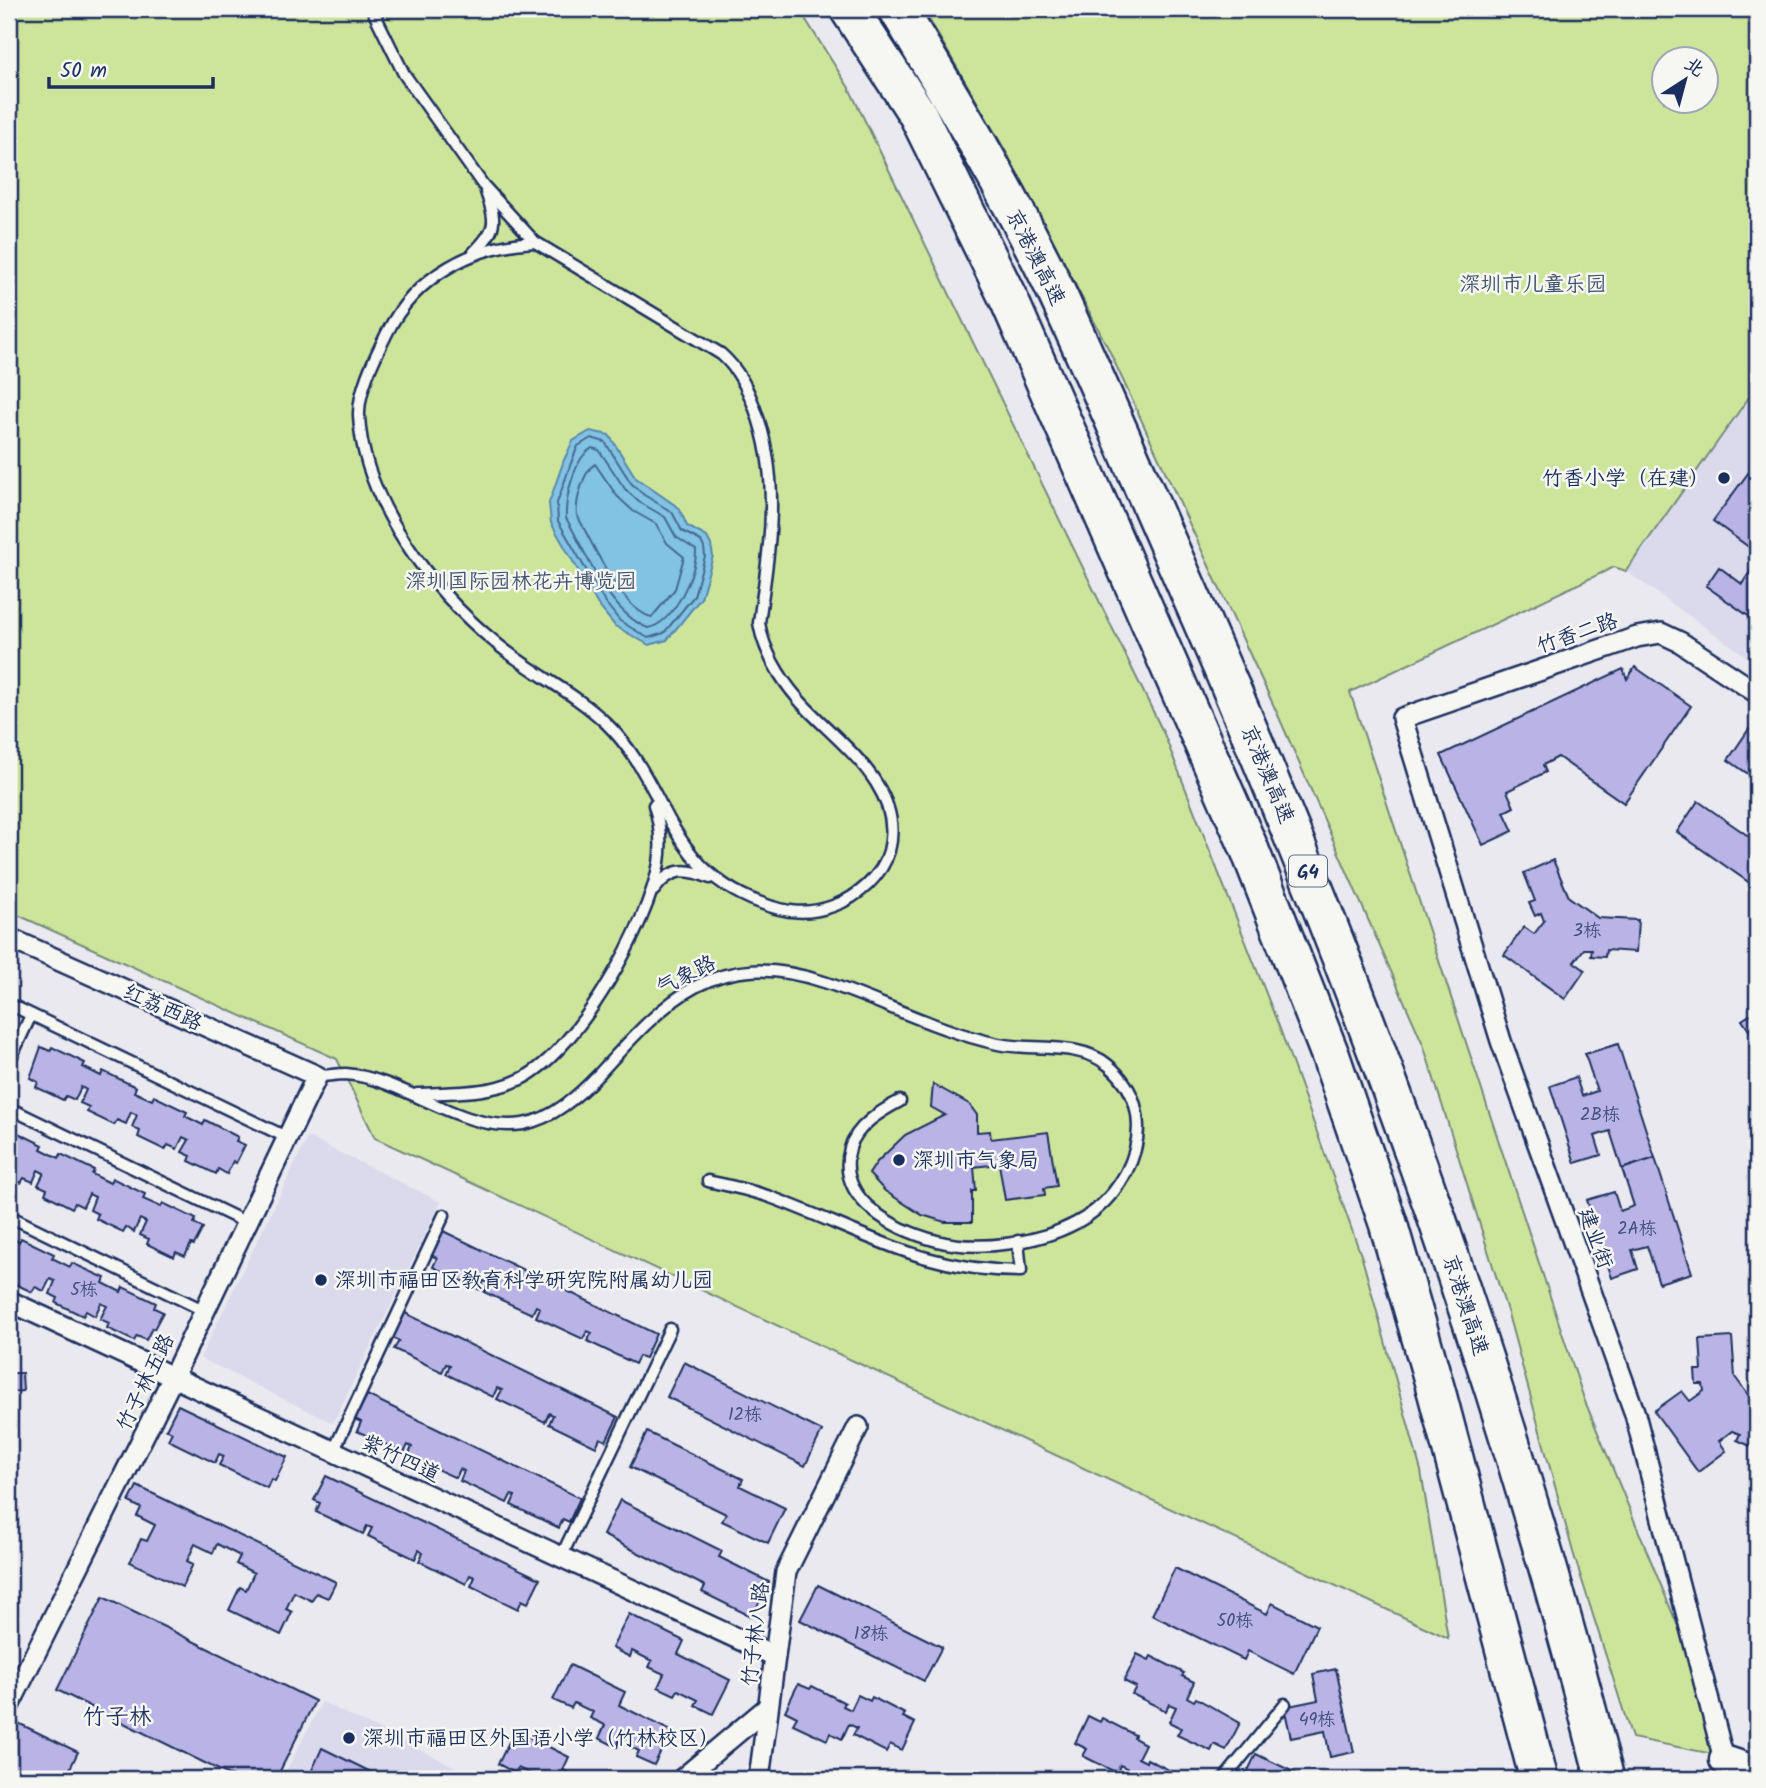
<svg xmlns="http://www.w3.org/2000/svg" width="1766" height="1788" viewBox="0 0 1766 1788" font-family="Kalam,'LXGW WenKai TC',sans-serif">
  <rect width="100%" height="100%" fill="#eae9ef"/>
  <filter id="ink" filterUnits="userSpaceOnUse"><feTurbulence type="fractalNoise" baseFrequency=".0143" numOctaves="2"/><feDisplacementMap in="SourceGraphic" scale="14" xChannelSelector="R" yChannelSelector="G"/><feConvolveMatrix kernelMatrix="1 2 1 2 8 2 1 2 1" color-interpolation-filters="sRGB"/></filter>
  <g filter="url(#ink)">
    <g fill="#dbd9ec">
      <path d="M 1757,386 L 1757,664 L 1626,571 Z"/>
      <path d="M 308,1137 L 441,1202 L 333,1423 L 200,1358 Z"/>
      <path d="M 322,1702 L 480,1779 L 282,1779 Z"/>
    </g>
    <g fill="#cde59b" stroke="#748a7c" stroke-width="2" fill-rule="evenodd">
      <path d="M 9,9 L 799,9 L 849,88 L 1164,734 L 1280,1029 L 1362,1258 L 1421,1471 L 1448,1638 L 375,1138 L 337,1059 L 9,911 Z"/>
      <path d="M 923,9 L 1757,9 L 1757,386 L 1626,571 L 1614,567 L 1350,692 L 1584,1399 L 1684,1641 L 1713,1754 L 1632,1738 L 1573,1552 L 1508,1314 L 1423,1044 L 1278,715 L 1108,348 L 1009,157 ZM 1664,60 L 1706,60 L 1706,102 L 1664,102 Z"/>
    </g>
    <path fill="#82c2e3" stroke="#5987ae" stroke-width="2" d="M 590,431 L 609,435 L 636,478 L 679,508 L 687,526 L 707,537 L 711,545 L 713,556 L 701,598 L 667,640 L 649,645 L 615,626 L 598,605 L 551,523 L 549,503 L 564,460 L 573,441 Z"/>
    <g fill="none" stroke-linecap="round" stroke-linejoin="round">
      <g stroke="#446a93" stroke-width="2">
        <path d="M 591,438 L 605,442 L 631,483 L 644,495 L 672,512 L 682,531 L 701,541 L 704,548 L 705,556 L 694,596 L 664,633 L 648,638 L 620,621 L 604,601 L 558,521 L 557,503 L 571,463 L 578,446 Z"/>
        <path d="M 592,448 L 599,450 L 625,489 L 639,502 L 665,517 L 676,537 L 696,550 C 697,573 673,624 648,628 C 608,612 587,554 566,518 C 565,499 574,458 592,448 Z"/>
        <path d="M 595,464 L 617,496 L 633,511 L 656,524 L 667,543 L 684,557 L 675,589 L 652,617 C 622,611 591,541 577,515 C 575,502 584,470 595,464 Z"/>
      </g>
    </g>
    <g fill="#b9b4e5" stroke="#1b2f5e" stroke-width="2">
      <path d="M 1757,461 L 1757,553 L 1713,521 Z"/>
      <path d="M 1757,561 L 1757,622 L 1706,586 L 1719,567 L 1742,584 Z"/>
      <path d="M 1635,667 L 1691,706 L 1624,803 L 1558,757 L 1543,765 L 1546,772 L 1507,791 L 1514,807 L 1504,812 L 1513,831 L 1483,845 L 1441,755 L 1623,669 L 1627,679 Z"/>
      <path d="M 1749,729 L 1757,735 L 1757,780 L 1728,760 Z"/>
      <path d="M 1698,801 L 1757,842 L 1757,888 L 1677,832 Z"/>
      <path d="M 1553,860 L 1569,897 L 1598,918 L 1638,920 L 1636,952 L 1606,950 L 1605,957 L 1591,956 L 1592,949 L 1584,949 L 1574,962 L 1585,970 L 1565,999 L 1504,955 L 1524,927 L 1534,934 L 1544,921 L 1541,913 L 1535,916 L 1529,903 L 1535,901 L 1524,873 Z"/>
      <path d="M 1757,1010 L 1757,1042 L 1742,1020 Z"/>
      <path d="M 1618,1044 L 1655,1158 L 1622,1169 L 1610,1131 L 1595,1136 L 1601,1155 L 1575,1163 L 1550,1086 L 1576,1077 L 1582,1096 L 1597,1091 L 1585,1054 Z"/>
      <path d="M 41,1047 L 50,1051 L 52,1047 L 85,1063 L 83,1067 L 101,1076 L 103,1071 L 136,1087 L 134,1092 L 152,1100 L 154,1096 L 187,1112 L 185,1116 L 203,1125 L 205,1120 L 238,1137 L 236,1141 L 245,1145 L 236,1163 L 233,1161 L 227,1174 L 218,1169 L 216,1174 L 189,1161 L 191,1156 L 182,1152 L 189,1140 L 183,1137 L 177,1149 L 168,1145 L 165,1150 L 138,1137 L 140,1131 L 132,1127 L 137,1115 L 131,1112 L 126,1124 L 117,1120 L 114,1125 L 87,1112 L 89,1107 L 80,1103 L 86,1090 L 81,1087 L 75,1100 L 66,1096 L 63,1100 L 36,1087 L 38,1082 L 30,1078 Z"/>
      <path d="M 933,1084 L 969,1104 L 977,1115 L 977,1132 L 990,1131 L 991,1139 L 1048,1132 L 1057,1186 L 1044,1188 L 1045,1195 L 1005,1200 L 999,1164 L 974,1167 L 976,1191 L 972,1191 L 972,1222 L 945,1222 L 922,1215 L 885,1191 L 869,1174 L 877,1162 L 905,1135 L 945,1115 L 931,1107 Z"/>
      <path d="M 10,1129 L 43,1145 L 41,1149 L 59,1158 L 61,1154 L 94,1170 L 92,1174 L 110,1183 L 112,1178 L 145,1194 L 143,1199 L 161,1207 L 163,1203 L 196,1219 L 194,1223 L 203,1228 L 194,1245 L 191,1244 L 185,1256 L 176,1252 L 174,1257 L 147,1244 L 149,1239 L 140,1235 L 146,1222 L 140,1219 L 134,1232 L 126,1227 L 123,1232 L 96,1219 L 98,1214 L 90,1210 L 95,1197 L 89,1194 L 83,1207 L 75,1203 L 72,1208 L 45,1194 L 47,1189 L 38,1185 L 44,1173 L 38,1170 L 33,1182 L 24,1178 L 21,1183 L 9,1177 Z"/>
      <path d="M 1655,1158 L 1692,1273 L 1659,1283 L 1647,1246 L 1632,1250 L 1638,1269 L 1612,1278 L 1587,1200 L 1614,1192 L 1620,1211 L 1634,1206 L 1622,1169 Z"/>
      <path d="M 443,1231 L 656,1334 L 645,1358 L 639,1356 L 635,1364 L 587,1341 L 592,1333 L 587,1331 L 583,1339 L 536,1317 L 540,1308 L 536,1306 L 532,1314 L 484,1292 L 489,1283 L 484,1281 L 480,1290 L 433,1267 L 437,1258 L 431,1255 Z"/>
      <path d="M 9,1237 L 19,1242 L 21,1238 L 54,1254 L 52,1258 L 70,1267 L 72,1263 L 105,1278 L 103,1283 L 121,1292 L 123,1287 L 156,1303 L 154,1308 L 163,1312 L 154,1329 L 152,1328 L 146,1340 L 137,1336 L 134,1341 L 107,1328 L 109,1323 L 100,1319 L 107,1306 L 101,1303 L 95,1316 L 86,1311 L 83,1316 L 56,1303 L 58,1298 L 50,1294 L 55,1281 L 50,1279 L 44,1291 L 35,1287 L 32,1292 L 9,1281 Z"/>
      <path d="M 405,1313 L 618,1417 L 606,1441 L 600,1438 L 596,1447 L 549,1424 L 553,1415 L 549,1413 L 545,1422 L 497,1399 L 502,1390 L 497,1388 L 493,1397 L 446,1374 L 450,1365 L 446,1364 L 442,1372 L 394,1349 L 399,1341 L 393,1338 Z"/>
      <path d="M 1732,1337 L 1735,1377 L 1757,1407 L 1757,1442 L 1753,1440 L 1750,1446 L 1737,1440 L 1740,1434 L 1732,1431 L 1719,1441 L 1726,1451 L 1698,1472 L 1654,1411 L 1682,1391 L 1690,1401 L 1704,1391 L 1703,1384 L 1696,1384 L 1695,1370 L 1702,1370 L 1700,1339 Z"/>
      <path d="M 684,1362 L 822,1431 L 805,1466 L 667,1397 Z"/>
      <path d="M 9,1373 L 22,1373 L 23,1391 L 10,1392 L 9,1404 Z"/>
      <path d="M 367,1395 L 580,1498 L 569,1522 L 563,1519 L 559,1528 L 511,1505 L 515,1496 L 511,1495 L 507,1503 L 460,1481 L 464,1471 L 460,1469 L 456,1478 L 408,1456 L 412,1447 L 408,1445 L 404,1453 L 357,1431 L 361,1422 L 355,1419 Z"/>
      <path d="M 178,1405 L 287,1457 L 275,1481 L 271,1479 L 267,1488 L 219,1465 L 224,1456 L 219,1454 L 215,1463 L 168,1440 L 172,1432 L 166,1429 Z"/>
      <path d="M 647,1432 L 743,1479 L 740,1486 L 785,1508 L 768,1543 L 722,1521 L 726,1514 L 630,1467 Z"/>
      <path d="M 326,1476 L 540,1579 L 528,1603 L 522,1600 L 518,1609 L 471,1586 L 475,1577 L 470,1575 L 466,1584 L 419,1561 L 423,1553 L 419,1550 L 415,1559 L 368,1536 L 372,1528 L 367,1526 L 363,1534 L 316,1512 L 320,1503 L 314,1500 Z"/>
      <path d="M 137,1486 L 336,1582 L 328,1598 L 316,1593 L 312,1601 L 294,1592 L 286,1609 L 292,1612 L 281,1635 L 229,1610 L 240,1587 L 246,1590 L 254,1573 L 236,1564 L 240,1556 L 217,1544 L 213,1553 L 195,1544 L 187,1561 L 193,1564 L 182,1587 L 130,1562 L 141,1539 L 147,1541 L 155,1525 L 137,1516 L 141,1508 L 129,1502 Z"/>
      <path d="M 620,1500 L 722,1551 L 719,1557 L 769,1582 L 752,1617 L 702,1592 L 705,1586 L 603,1535 Z"/>
      <path d="M 1175,1568 L 1267,1614 L 1272,1603 L 1317,1626 L 1294,1674 L 1248,1651 L 1244,1660 L 1152,1615 Z"/>
      <path d="M 818,1585 L 942,1647 L 924,1681 L 800,1620 Z"/>
      <path d="M 103,1597 L 315,1701 L 276,1779 L 237,1779 L 57,1690 Z"/>
      <path d="M 629,1614 L 684,1641 L 678,1654 L 730,1680 L 713,1714 L 695,1705 L 698,1700 L 678,1690 L 675,1695 L 658,1687 L 664,1674 L 649,1667 L 652,1661 L 632,1651 L 630,1657 L 612,1648 Z"/>
      <path d="M 1137,1654 L 1149,1660 L 1151,1656 L 1184,1673 L 1182,1676 L 1194,1682 L 1187,1697 L 1194,1701 L 1196,1698 L 1240,1723 L 1226,1750 L 1214,1744 L 1211,1751 L 1177,1735 L 1181,1728 L 1169,1722 L 1176,1707 L 1169,1704 L 1166,1711 L 1132,1694 L 1136,1687 L 1124,1681 Z"/>
      <path d="M 570,1665 L 625,1692 L 619,1705 L 671,1731 L 654,1765 L 636,1757 L 639,1751 L 619,1741 L 617,1747 L 599,1738 L 605,1725 L 590,1718 L 593,1712 L 574,1703 L 571,1708 L 553,1700 Z"/>
      <path d="M 1336,1669 L 1354,1752 L 1330,1757 L 1325,1731 L 1291,1738 L 1284,1707 L 1318,1700 L 1313,1674 Z"/>
      <path d="M 798,1684 L 810,1689 L 812,1686 L 845,1703 L 843,1706 L 851,1710 L 858,1695 L 870,1701 L 872,1697 L 905,1714 L 903,1717 L 915,1723 L 902,1750 L 890,1744 L 886,1752 L 853,1735 L 857,1728 L 849,1724 L 842,1739 L 830,1733 L 827,1740 L 793,1724 L 797,1717 L 785,1711 Z"/>
      <path d="M 1088,1716 L 1100,1722 L 1102,1718 L 1135,1735 L 1134,1738 L 1145,1744 L 1138,1758 L 1146,1762 L 1147,1759 L 1181,1776 L 1180,1779 L 1123,1779 L 1128,1769 L 1120,1765 L 1117,1773 L 1083,1756 L 1087,1749 L 1075,1743 Z"/>
      <path d="M 18,1723 L 78,1752 L 65,1779 L 9,1779 L 9,1741 Z"/>
      <path d="M 515,1730 L 569,1757 L 563,1770 L 582,1779 L 536,1779 L 538,1777 L 518,1768 L 515,1773 L 498,1764 Z"/>
      <path d="M 322,1748 L 385,1779 L 308,1779 Z"/>
      <path d="M 1256,1754 L 1308,1779 L 1244,1779 Z"/>
    </g>
    <g fill="none" stroke-linecap="round" stroke-linejoin="round">
      <defs>
        <g id="lane">
          <path d="M 372,9 L 404,74 L 483,185 L 535,242 L 721,354 C 738,369 747,387 755,409 C 782,483 769,547 759,623 C 764,652 780,678 799,700 C 835,741 906,785 889,851 C 882,876 858,897 833,906 C 808,915 786,913 761,903 C 664,868 669,784 606,723 C 574,692 530,672 496,643 C 432,591 363,501 359,416 C 358,390 375,357 387,333 C 415,276 474,245 535,242"/>
          <path d="M 474,252 C 497,229 497,222 486,192"/>
          <path d="M 654,890 C 670,868 686,867 710,878"/>
          <path d="M 9,1004 L 288,1138"/>
          <path d="M 9,1062 L 31,1015"/>
          <path d="M 317,1076 C 327,1076 337,1074 346,1074 C 406,1079 461,1133 523,1124 C 553,1119 579,1095 599,1074 C 667,999 715,946 824,982 C 882,1001 937,1031 998,1044 C 1032,1051 1079,1041 1108,1065 C 1165,1112 1133,1193 1076,1223 C 1039,1243 978,1252 937,1241 C 896,1230 835,1201 850,1148 C 856,1126 881,1111 900,1101"/>
          <path d="M 417,1094 C 451,1092 490,1094 521,1079 C 579,1050 648,925 659,863 C 662,844 660,824 654,805"/>
          <path d="M 9,1108 L 247,1223"/>
          <path d="M 708,1181 C 729,1186 750,1190 770,1197 C 861,1230 919,1271 1021,1271 L 1018,1241"/>
          <path d="M 9,1216 L 205,1311"/>
          <path d="M 333,1452 L 444,1215"/>
          <path d="M 561,1557 L 670,1329"/>
          <path d="M 1224,1779 L 1285,1704"/>
        </g>
        <g id="street">
          <path d="M 9,938 L 317,1076 L 173,1377 L 9,1706"/>
          <path d="M 9,1301 L 775,1656"/>
          <path d="M 682,1779 L 768,1707"/>
          <path d="M 759,1779 L 786,1572 L 858,1427"/>
          <path d="M 1729,1779 L 1635,1414 L 1501,1041 L 1402,718 L 1637,637 L 1661,633 L 1680,642 L 1757,693"/>
        </g>
        <path id="secondary" d="M 1724,1760 L 1757,1771"/>
        <g id="highway">
          <path d="M 849,9 L 918,115 L 1010,302 L 1249,848 L 1331,1057 L 1388,1223 L 1437,1394 L 1539,1779"/>
          <path d="M 898,9 C 952,99 1007,190 1053,285 C 1103,392 1149,502 1197,610 C 1364,989 1504,1378 1605,1779"/>
        </g>
      </defs>
      <use href="#lane" stroke="#1b2f5e" stroke-width="15"/>
      <use href="#street" stroke="#1b2f5e" stroke-width="24"/>
      <use href="#secondary" stroke="#1b2f5e" stroke-width="33"/>
      <use href="#highway" stroke="#1b2f5e" stroke-width="42"/>
      <use href="#lane" stroke="#f6f6f2" stroke-width="10"/>
      <use href="#street" stroke="#f6f6f2" stroke-width="19"/>
      <use href="#secondary" stroke="#f6f6f2" stroke-width="28"/>
      <use href="#highway" stroke="#f6f6f2" stroke-width="37"/>
    </g>
  </g>
  <g fill="#1b2f5e" stroke="#f6f6f2" stroke-width="2.5">
    <circle cx="1724" cy="478" r="7"/>
    <circle cx="899" cy="1160" r="7"/>
    <circle cx="321" cy="1280" r="7"/>
    <circle cx="349" cy="1738" r="7"/>
  </g>
  <g text-anchor="middle" stroke-width="5" stroke-linejoin="round" paint-order="stroke">
    <g font-size="18" fill="#425080">
      <text x="1587" y="936">3栋</text>
      <text x="1600" y="1120">2B栋</text>
      <text x="1637" y="1234">2A栋</text>
      <text x="84" y="1295">5栋</text>
      <text x="745" y="1420">12栋</text>
      <text x="1235" y="1626">50栋</text>
      <text x="871" y="1639">18栋</text>
      <text x="1317" y="1725">49栋</text>
    </g>
    <rect fill="#f6f6f2" stroke="#5d6b8a" stroke-width="2" x="1289" y="855.5" width="38" height="31" rx="5"/>
    <g font-size="19" font-weight="bold" fill="#1b2f5e">
      <text x="1308" y="878">G4</text>
    </g>
    <g font-size="21" fill="#1b2f5e" stroke="#f6f6f2">
      <text transform="translate(1036 257) rotate(63)" y="7">京港澳高速</text>
      <text transform="translate(1577 633) rotate(-19)" y="7">竹香二路</text>
      <text transform="translate(1268 774) rotate(67)" y="7">京港澳高速</text>
      <text transform="translate(686 975) rotate(-27)" y="7">气象路</text>
      <text transform="translate(163 1007) rotate(24)" y="7">红荔西路</text>
      <text transform="translate(1596 1238) rotate(70)" y="7">建业街</text>
      <text transform="translate(1466 1305) rotate(72)" y="7">京港澳高速</text>
      <text transform="translate(145 1382) rotate(-64)" y="7">竹子林五路</text>
      <text transform="translate(401 1458) rotate(25)" y="7">紫竹四道</text>
      <text transform="translate(755 1634) rotate(-83)" y="7">竹子林八路</text>
    </g>
    <g font-size="21" fill="#3f536a" stroke="#f6f6f2">
      <text x="1533" y="291">深圳市儿童乐园</text>
      <text x="521" y="588">深圳国际园林花卉博览园</text>
    </g>
    <g font-size="21" fill="#1b2f5e" stroke="#f6f6f2" text-anchor="start">
      <text x="1710" y="485" text-anchor="end">竹香小学（在建）</text>
      <text x="913" y="1167">深圳市气象局</text>
      <text x="335" y="1287">深圳市福田区教育科学研究院附属幼儿园</text>
      <text x="363" y="1745">深圳市福田区外国语小学（竹林校区）</text>
    </g>
    <g font-size="23" fill="#1b2f5e" stroke="#f6f6f2">
      <text x="117" y="1724">竹子林</text>
    </g>
  </g>
  <rect width="1766" height="1788" fill="none" stroke="#f6f6f2" stroke-width="35"/>
  <rect x="18" y="18" width="1731" height="1753" fill="none" stroke="#1b2f5e" stroke-width="2.5" filter="url(#ink)"/>
  <g transform="translate(1685 80) rotate(36)"><circle r="33" fill="#f6f6f2" stroke="#9ea6b7" stroke-width="2"/>
  <path d="M0-5L12 26L0 18L-12 26Z" fill="#1b2f5e"/>
  <text y="-10" font-size="19" font-weight="bold" text-anchor="middle" fill="#1b2f5e">北</text>
  </g>
  <path d="M49 77v10h164v-10" fill="none" stroke="#1b2f5e" stroke-width="3.5"/>
  <text x="60" y="77" font-size="21" fill="#1b2f5e" stroke="#f6f6f2" stroke-width="5" paint-order="stroke">50 m</text>
</svg>
